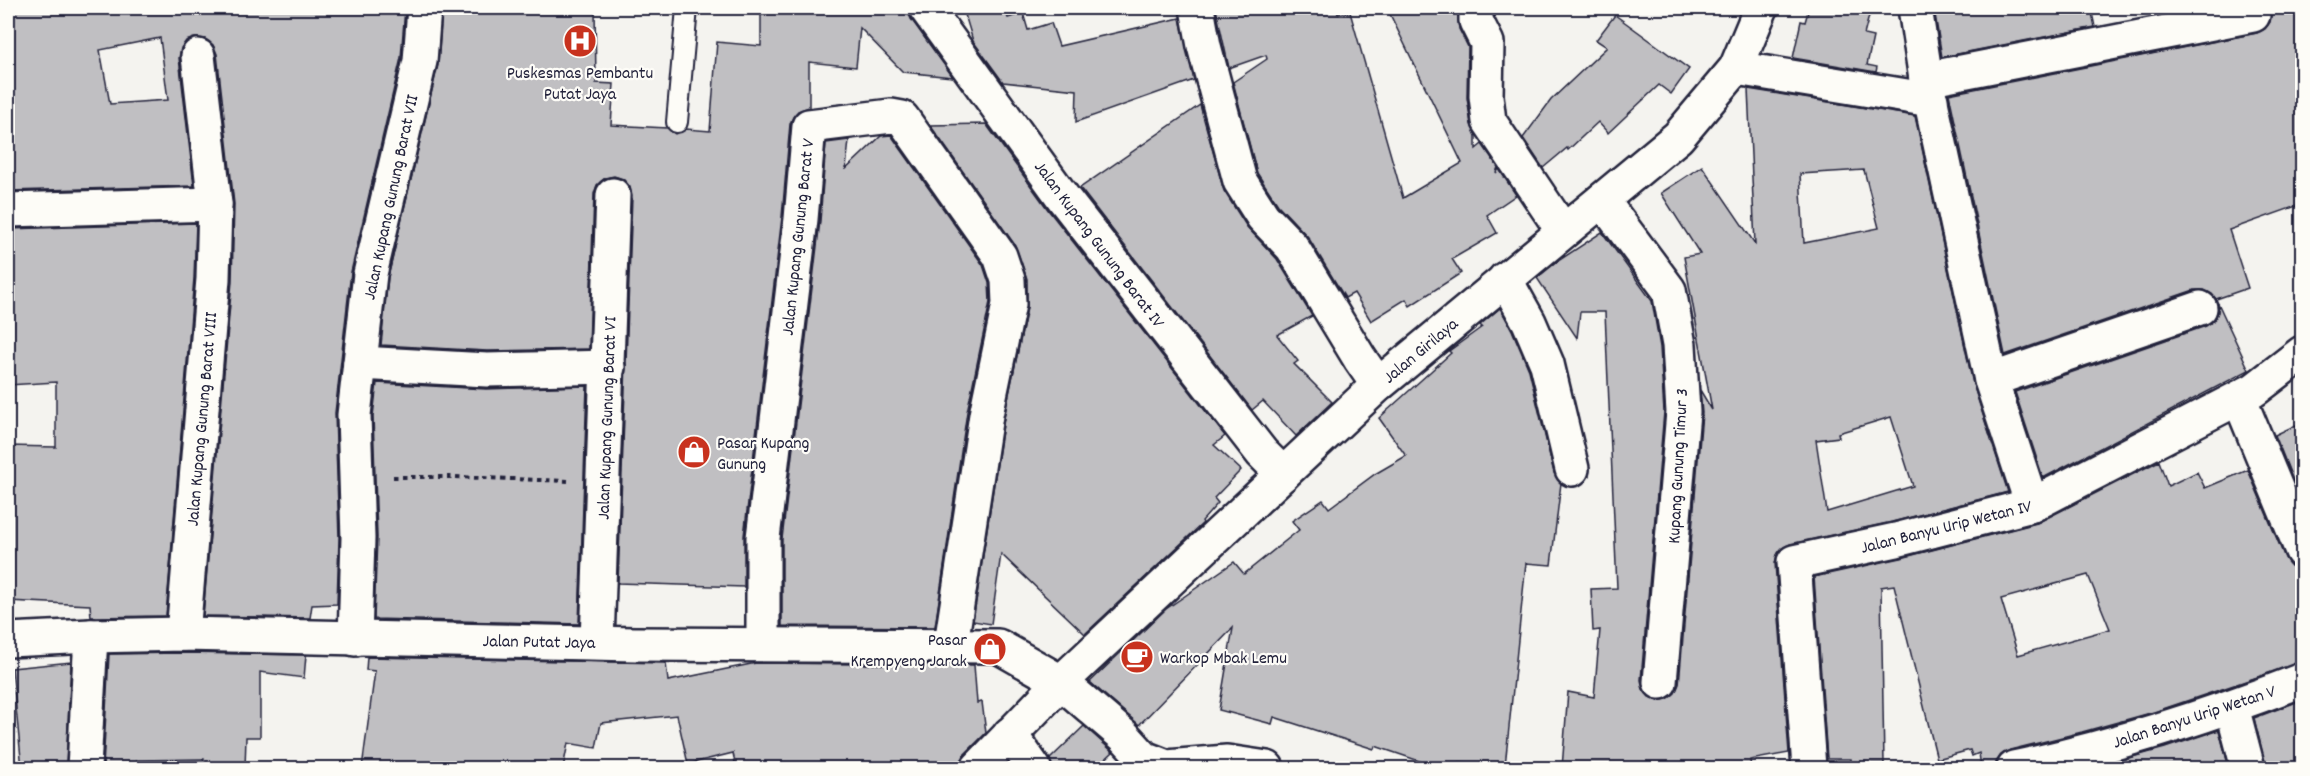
<svg xmlns="http://www.w3.org/2000/svg" width="2310" height="776" viewBox="0 0 2310 776" font-family="Dekko,sans-serif">
  <rect width="100%" height="100%" fill="#f4f3ef"/>
  <filter id="ink" filterUnits="userSpaceOnUse"><feTurbulence type="fractalNoise" baseFrequency=".0167" numOctaves="2"/><feDisplacementMap in="SourceGraphic" scale="12" xChannelSelector="R" yChannelSelector="G"/><feConvolveMatrix kernelMatrix="1 2 1 2 8 2 1 2 1" color-interpolation-filters="sRGB"/></filter>
  <g filter="url(#ink)">
    <g fill="#c0bfc2" stroke="#22223b" stroke-width="1.5" fill-rule="evenodd">
      <path d="M 8,8 L 405,8 L 401,58 L 351,272 L 335,413 L 339,538 L 337,604 L 312,605 L 310,618 L 203,616 L 232,281 L 234,204 L 217,54 L 213,45 L 205,39 L 195,38 L 186,41 L 181,48 L 179,58 L 194,186 L 8,191 ZM 160,38 L 168,100 L 110,104 L 100,50 Z"/>
      <path d="M 442,8 L 595,8 L 596,83 L 614,84 L 611,125 L 667,128 L 675,134 L 686,129 L 710,131 L 717,42 L 761,46 L 761,8 L 908,8 L 911,19 L 953,77 L 903,72 L 860,28 L 856,67 L 809,62 L 809,107 L 798,111 L 793,117 L 790,124 L 782,217 L 744,536 L 744,587 L 618,583 L 632,196 L 630,187 L 623,179 L 614,176 L 605,178 L 597,185 L 594,194 L 589,349 L 487,351 L 381,345 L 388,277 L 438,65 Z"/>
      <path d="M 963,8 L 1004,8 L 1008,18 L 1023,13 L 1028,30 L 1051,23 L 1059,46 L 1180,18 L 1194,80 L 1076,122 L 1077,90 L 1003,82 L 973,41 Z"/>
      <path d="M 1224,8 L 1336,8 L 1338,14 L 1350,12 L 1403,198 L 1462,163 L 1387,8 L 1457,8 L 1459,29 L 1468,47 L 1467,98 L 1471,124 L 1476,136 L 1476,149 L 1482,144 L 1498,167 L 1496,173 L 1499,169 L 1516,195 L 1487,215 L 1497,233 L 1452,259 L 1461,273 L 1410,306 L 1406,299 L 1371,321 L 1354,293 L 1345,298 L 1308,237 L 1278,205 L 1257,173 L 1233,82 L 1267,59 L 1266,55 L 1229,68 L 1216,9 Z"/>
      <path d="M 1809,8 L 1871,8 L 1864,35 L 1873,37 L 1867,65 L 1877,67 L 1876,72 L 1793,58 L 1801,21 L 1805,22 Z"/>
      <path d="M 1934,8 L 2091,8 L 2095,27 L 1942,57 Z"/>
      <path d="M 2270,8 L 2302,8 L 2302,84 L 2294,86 L 2302,112 L 2302,204 L 2229,230 L 2248,288 L 2216,299 L 2212,294 L 2204,290 L 2194,290 L 2005,355 L 1949,94 L 2257,33 L 2265,29 L 2270,22 Z"/>
      <path d="M 1615,15 L 1689,69 L 1671,94 L 1659,85 L 1608,133 L 1598,122 L 1568,150 L 1567,148 L 1543,168 L 1523,138 L 1551,100 L 1607,47 L 1596,40 Z"/>
      <path d="M 1748,89 L 1915,116 L 1973,384 L 2008,492 L 1892,522 L 1790,544 L 1782,548 L 1777,555 L 1775,563 L 1789,753 L 1750,760 L 1751,768 L 1562,768 L 1568,692 L 1594,697 L 1600,630 L 1593,631 L 1591,589 L 1617,588 L 1605,312 L 1580,312 L 1577,338 L 1537,278 L 1558,261 L 1602,232 L 1652,301 L 1660,347 L 1664,412 L 1641,680 L 1643,689 L 1649,697 L 1658,701 L 1667,699 L 1675,693 L 1679,684 L 1702,413 L 1700,390 L 1712,410 L 1684,257 L 1700,254 L 1661,193 L 1702,166 L 1755,244 ZM 1864,170 L 1879,228 L 1804,243 L 1800,174 ZM 1891,417 L 1913,486 L 1827,512 L 1816,440 L 1839,437 L 1838,433 Z"/>
      <path d="M 1200,105 L 1224,191 L 1247,227 L 1277,259 L 1312,316 L 1277,335 L 1298,361 L 1294,364 L 1332,402 L 1296,436 L 1263,401 L 1252,410 L 1080,188 Z"/>
      <path d="M 986,124 L 1049,211 L 1225,436 L 1214,445 L 1241,470 L 1214,498 L 1218,503 L 1202,521 L 1203,523 L 1085,634 L 1001,554 L 991,624 L 973,621 L 1004,418 L 1027,308 L 1027,279 L 1015,245 L 930,125 Z"/>
      <path d="M 891,135 L 983,265 L 989,283 L 990,302 L 967,412 L 935,627 L 782,626 L 782,539 L 820,221 L 826,143 L 849,140 L 846,169 L 881,136 Z"/>
      <path d="M 196,223 L 194,278 L 166,616 L 91,617 L 90,605 L 8,601 L 8,446 L 56,447 L 56,382 L 8,385 L 8,229 Z"/>
      <path d="M 2218,303 L 2249,370 L 2043,478 L 2015,392 L 2206,326 L 2214,320 L 2218,312 Z"/>
      <path d="M 1500,308 L 1512,330 L 1529,370 L 1554,473 L 1561,483 L 1551,565 L 1526,563 L 1505,766 L 1459,762 L 1458,768 L 1440,768 L 1375,746 L 1374,749 L 1274,717 L 1272,724 L 1219,710 L 1233,628 L 1139,725 L 1090,682 L 1166,609 L 1234,562 L 1244,574 L 1299,530 L 1292,521 L 1323,500 L 1329,508 L 1375,474 L 1406,456 L 1379,418 L 1451,353 L 1449,351 L 1482,327 L 1480,325 Z"/>
      <path d="M 377,383 L 486,389 L 587,386 L 579,624 L 374,619 L 377,537 L 373,416 Z"/>
      <path d="M 2296,425 L 2302,445 L 2302,503 L 2275,435 Z"/>
      <path d="M 2159,461 L 2168,486 L 2197,472 L 2205,488 L 2248,470 L 2285,558 L 2291,566 L 2302,569 L 2302,662 L 2154,712 L 2082,732 L 2010,750 L 2001,755 L 1996,762 L 1996,768 L 1981,768 L 1979,753 L 1972,756 L 1970,750 L 1937,759 L 1894,585 L 1881,587 L 1884,764 L 1851,764 L 1851,759 L 1827,759 L 1814,577 L 1901,558 L 2037,523 ZM 2088,575 L 2110,629 L 2018,655 L 2001,599 Z"/>
      <path d="M 183,653 L 306,655 L 304,678 L 260,672 L 260,737 L 246,737 L 245,768 L 204,768 L 204,759 L 137,760 L 137,768 L 103,768 L 109,654 Z"/>
      <path d="M 367,657 L 666,663 L 668,681 L 756,663 L 974,665 L 977,703 L 982,702 L 986,733 L 964,755 L 960,768 L 736,768 L 733,753 L 688,764 L 677,715 L 601,723 L 596,748 L 568,743 L 563,768 L 362,768 L 375,671 L 366,670 Z"/>
      <path d="M 71,662 L 66,768 L 22,768 L 12,668 Z"/>
      <path d="M 2302,700 L 2302,760 L 2277,768 L 2266,768 L 2254,718 Z"/>
      <path d="M 1084,726 L 1113,752 L 1096,768 L 1052,768 L 1050,759 Z"/>
      <path d="M 2219,730 L 2229,768 L 2092,768 L 2165,748 Z"/>
    </g>
    <g fill="none" stroke-linecap="round" stroke-linejoin="round">
      <defs>
        <path id="service" d="M 677,122 L 687,8"/>
        <g id="minor">
          <path d="M 926,8 L 1064,199 L 1262,453 L 1283,474"/>
          <path d="M 1197,8 L 1204,46 L 1240,181 L 1263,217 L 1292,247 L 1360,359 L 1378,385"/>
          <path d="M 1476,8 L 1476,21 L 1487,43 L 1486,96 L 1489,121 L 1563,231"/>
          <path d="M 1915,8 L 1926,79 L 1991,380 L 2032,505"/>
          <path d="M 1736,68 L 1931,100"/>
          <path d="M 1926,79 L 2253,15"/>
          <path d="M 1602,200 L 1669,290 L 1679,345 L 1683,412 L 1660,682"/>
          <path d="M 8,210 L 215,204"/>
          <path d="M 1505,279 L 1529,322 L 1547,364 L 1572,469"/>
          <path d="M 360,363 L 487,370 L 608,367"/>
          <path d="M 1991,380 L 2200,308"/>
          <path d="M 2239,398 L 2302,551"/>
          <path d="M 183,634 L 213,279 L 215,204 L 198,56"/>
          <path d="M 355,639 L 358,538 L 354,415 L 370,274 L 420,61 L 424,8"/>
          <path d="M 8,640 L 91,636 L 183,634 L 635,644 L 998,646 L 1061,682 L 1124,736 L 1144,758 L 1167,767 L 1227,762 L 1267,768"/>
          <path d="M 597,642 L 613,195"/>
          <path d="M 763,643 L 763,538 L 801,219 L 809,126 L 891,116 L 902,118 L 905,122 L 1000,256 L 1008,280 L 1009,304 L 986,415 L 951,644"/>
          <path d="M 2232,707 L 2248,768"/>
          <path d="M 1010,734 L 1034,768"/>
          <path d="M 84,768 L 91,636"/>
          <path d="M 1809,768 L 1794,562 L 1896,540 L 2032,505 L 2254,390 L 2302,353"/>
          <path d="M 2014,768 C 2112,747 2209,716 2302,680"/>
        </g>
        <path id="tertiary" d="M 978,768 L 1061,682 L 1378,385 L 1678,137 L 1736,68 L 1761,8"/>
      </defs>
      <use href="#service" stroke="#22223b" stroke-width="24"/>
      <use href="#minor" stroke="#22223b" stroke-width="38"/>
      <use href="#tertiary" stroke="#22223b" stroke-width="38"/>
      <path stroke="#22223b" stroke-width="4" stroke-dasharray="4.5 4.5" stroke-linecap="butt" d="M 393,477 L 456,477 L 568,481"/>
      <use href="#service" stroke="#fdfcf7" stroke-width="20"/>
      <use href="#minor" stroke="#fdfcf7" stroke-width="33"/>
      <use href="#tertiary" stroke="#fdfcf7" stroke-width="33"/>
    </g>
  </g>
  <defs>
    <symbol id="hospital-disc" viewBox="-11 -11 22 22"><circle r="9.5" fill="#c8321e" stroke="#fdfcf7"/><path d="M-5-5h3v3.5h4V-5h3V5h-3V1.5h-4V5h-3Z" fill="#fff"/></symbol>
    <symbol id="shop-disc" viewBox="-11 -11 22 22"><circle r="9.5" fill="#c8321e" stroke="#fdfcf7"/><path d="M-5-2.5h2.3a2.7 3.5 0 0 1 5.4 0H5L5.5 6h-11ZM-1.5-2.5h3a1.5 2.3 0 0 0-3 0Z" fill="#fff"/></symbol>
    <symbol id="cafe-disc" viewBox="-11 -11 22 22"><circle r="9.5" fill="#c8321e" stroke="#fdfcf7"/><path d="M-5.5-4.5H6V0H3Q3 3.5 0 3.5H-2.5Q-5.5 3.5-5.5 0ZM3-3.2v2h1.7v-2ZM-6 4.5H4V6H-6Z" fill="#fff"/></symbol>
  </defs>
  <g fill-rule="evenodd">
    <use href="#hospital-disc" x="561" y="22" width="38" height="38"/>
    <use href="#shop-disc" x="675" y="433" width="38" height="38"/>
    <use href="#shop-disc" x="971" y="630" width="38" height="38"/>
    <use href="#cafe-disc" x="1118" y="638" width="38" height="38"/>
  </g>
  <g text-anchor="middle" stroke-width="4.5" stroke-linejoin="round" paint-order="stroke">
    <g font-size="18" fill="#22223b" stroke="#fdfcf7" text-anchor="start">
      <text x="580" y="78" text-anchor="middle">Puskesmas Pembantu<tspan x="580" dy="21">Putat Jaya</tspan></text>
      <text x="717" y="448">Pasar Kupang<tspan x="717" dy="21">Gunung</tspan></text>
      <text x="967" y="645" text-anchor="end">Pasar<tspan x="967" dy="21">Krempyeng Jarak</tspan></text>
      <text x="1160" y="663">Warkop Mbak Lemu</text>
    </g>
    <g font-size="18" fill="#22223b" stroke="#fdfcf7">
      <text transform="translate(390 197) rotate(-78)" y="6">Jalan Kupang Gunung Barat VII</text>
      <text transform="translate(797 237) rotate(-84)" y="6">Jalan Kupang Gunung Barat V</text>
      <text transform="translate(1100 244) rotate(53)" y="6">Jalan Kupang Gunung Barat IV</text>
      <text transform="translate(1420 350) rotate(-40)" y="6">Jalan Girilaya</text>
      <text transform="translate(606 418) rotate(-88)" y="6">Jalan Kupang Gunung Barat VI</text>
      <text transform="translate(201 419) rotate(-85)" y="6">Jalan Kupang Gunung Barat VIII</text>
      <text transform="translate(1677 466) rotate(-87)" y="6">Kupang Gunung Timur 3</text>
      <text transform="translate(1946 526) rotate(-14)" y="6">Jalan Banyu Urip Wetan IV</text>
      <text transform="translate(539 641) rotate(1)" y="6">Jalan Putat Jaya</text>
      <text transform="translate(2194 716) rotate(-18)" y="6">Jalan Banyu Urip Wetan V</text>
    </g>
  </g>
  <rect width="2310" height="776" fill="none" stroke="#fdfcf7" stroke-width="30"/>
  <rect x="15" y="15" width="2280" height="746" fill="none" stroke="#22223b" stroke-width="2" filter="url(#ink)"/>
</svg>
